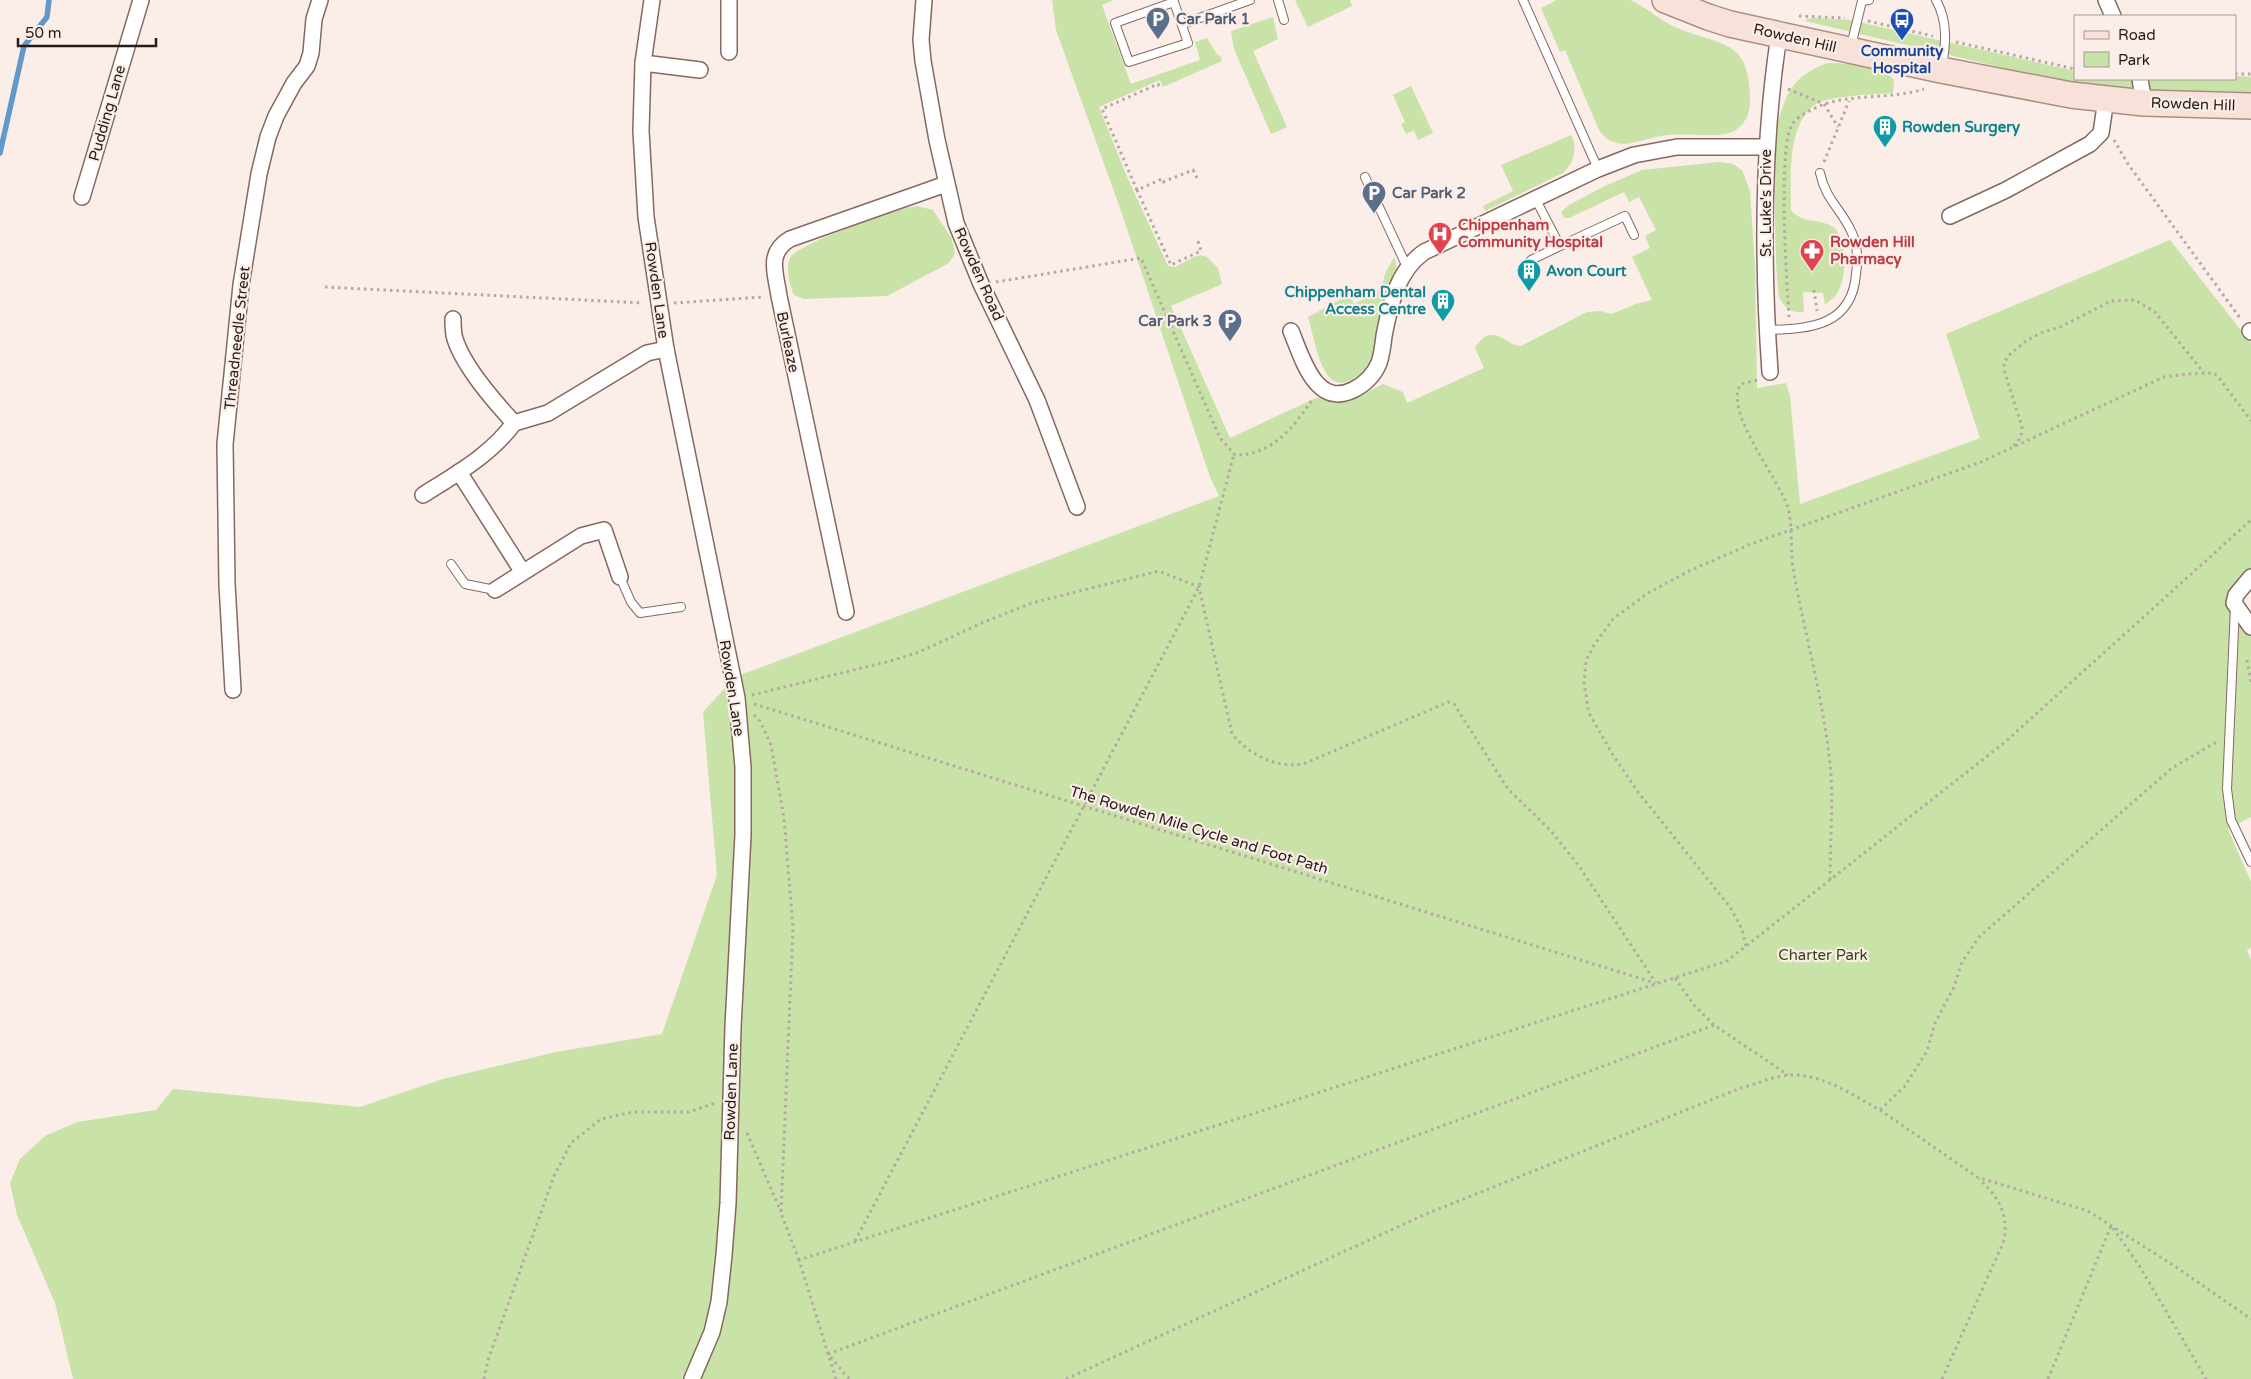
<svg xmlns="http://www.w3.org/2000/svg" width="2251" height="1379" viewBox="0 0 2251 1379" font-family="'Varela Round',sans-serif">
  <rect width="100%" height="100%" fill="#fbede8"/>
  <g fill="#c8e2a7">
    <path d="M 1052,0 L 1114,0 L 1102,5 L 1131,84 L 1200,60 L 1195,42 L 1207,38 L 1218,56 L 1220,55 L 1222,61 L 1163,87 L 1160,80 L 1099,107 L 1128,179 L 1168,266 L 1175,267 L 1192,258 L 1200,255 L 1207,257 L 1218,268 L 1222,284 L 1171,306 L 1230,438 L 1318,397 L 1338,402 L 1348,402 L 1383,384 L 1403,392 L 1407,403 L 1484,368 L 1475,348 C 1493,319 1506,347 1521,346 L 1587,312 L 1601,311 L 1611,314 L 1636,304 L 1652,300 L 1632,257 L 1650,248 L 1645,236 L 1656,230 L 1639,197 L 1629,202 L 1624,192 L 1569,218 L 1564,218 L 1561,212 L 1569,205 L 1603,187 L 1642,170 L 1719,162 L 1733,164 L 1742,170 L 1750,191 L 1755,267 L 1757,388 L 1786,383 L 1790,396 L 1800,504 L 1980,438 L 1946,334 L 2170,240 L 2251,343 L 2251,568 L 2231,589 L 2230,604 L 2251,635 L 2251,817 L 2228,829 L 2251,882 L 2251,947 L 2247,951 L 2251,959 L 2251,1379 L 73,1379 L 55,1303 L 17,1215 L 10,1183 L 20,1159 L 45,1136 L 77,1122 L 156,1110 L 173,1089 L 360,1107 L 443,1079 L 556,1052 L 662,1034 L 717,875 L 703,712 L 735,677 L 1219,496 L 1210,477 L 1121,211 L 1056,30 Z"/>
    <path d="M 1295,0 L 1350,0 L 1352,6 L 1308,27 Z"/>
    <path d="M 1557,0 C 1575,0 1593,0 1611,0 C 1616,0 1624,0 1630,0 C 1643,5 1656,17 1669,24 C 1716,48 1750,33 1750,100 C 1750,115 1744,128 1729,133 C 1713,138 1681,132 1661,136 C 1637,140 1616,154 1599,130 L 1565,50 L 1560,52 L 1541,8 Z"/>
    <path d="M 1273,17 L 1278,39 L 1253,51 L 1287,127 L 1271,134 L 1234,49 L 1231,31 Z"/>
    <path d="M 1814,18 L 1850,20 L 2075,71 L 2075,79 L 2235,79 L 2235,76 L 2251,77 L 2251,94 L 2157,92 L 2077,85 L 1805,21 L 1807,19 Z"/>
    <path d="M 1828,63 C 1843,63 1884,66 1894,80 L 1893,93 C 1877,94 1828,96 1816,104 C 1786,125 1791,177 1791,210 C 1802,224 1819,218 1833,227 C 1849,238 1847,280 1836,295 C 1833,299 1828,302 1825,305 L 1823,293 L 1803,292 L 1804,312 C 1791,313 1785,309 1779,297 C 1775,264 1775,231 1775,198 C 1775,163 1772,128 1787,96 C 1795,79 1811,68 1828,63 Z"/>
    <path d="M 1411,86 L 1433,133 L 1418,140 L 1414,130 L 1406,134 L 1401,124 L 1405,122 L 1393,95 Z"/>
    <path d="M 1571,135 C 1578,148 1574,163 1563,173 L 1485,211 L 1483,206 L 1513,191 L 1501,165 Z"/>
    <path d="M 917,206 L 933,210 L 952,239 L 955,254 L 949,263 L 887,296 L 804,299 L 794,295 C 790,286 785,267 790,258 C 797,244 899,208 917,206 Z"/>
    <path d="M 1394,257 C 1402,275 1387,287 1383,304 C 1375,333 1386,361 1354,379 C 1349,382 1342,384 1336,382 C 1319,376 1313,332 1308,317 L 1349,295 L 1354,304 L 1381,290 L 1385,274 Z"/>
  </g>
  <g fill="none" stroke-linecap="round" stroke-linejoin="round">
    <path stroke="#6299c9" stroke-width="5.5" d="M 0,153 L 24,46 L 47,17 L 49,0"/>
    <defs>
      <g id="lane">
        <path d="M 1278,0 L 1284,20"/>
        <path d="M 1523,0 L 1598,169"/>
        <path d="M 1936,0 C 1948,21 1946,44 1942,66"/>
        <path d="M 1174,2 L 1188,43 L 1129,62 L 1115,23 Z"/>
        <path d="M 1183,24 L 1250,0"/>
        <path d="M 1851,46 L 1862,1 L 1869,0"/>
        <path d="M 1365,177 L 1407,267"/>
        <path d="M 1536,200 L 1560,246 L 1625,216 L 1634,235"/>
        <path d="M 1531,260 L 1560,246"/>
        <path d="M 1767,330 C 1810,329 1852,326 1856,274 C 1858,260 1858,246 1852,233 C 1841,208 1826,201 1820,173"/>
        <path d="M 451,564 L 465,584 L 495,590"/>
        <path d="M 620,577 L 631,602 L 640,613 L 681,607"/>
        <path d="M 2235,607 L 2227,789 L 2231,820 L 2251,862"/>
      </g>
      <g id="street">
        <path d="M 652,0 L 643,63 L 641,131 L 646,217 L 666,349 L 737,698 L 743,767 L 743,835 L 733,1027 L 728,1203 L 724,1255 L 719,1302 L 712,1332 L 692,1379"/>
        <path d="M 924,0 L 921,40 L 923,61 L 937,140 L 956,223 L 981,284 L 1037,400 L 1077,507"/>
        <path d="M 2106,0 L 2113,16"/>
        <path d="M 729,52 L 729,0"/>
        <path d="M 643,63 L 700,70"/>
        <path d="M 2140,79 L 2144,103"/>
        <path d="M 82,197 L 141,0"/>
        <path d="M 1950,216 L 2006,190 L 2090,144 L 2101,133 L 2106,99"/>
        <path d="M 453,319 C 453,325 453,333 455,339 C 464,367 494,401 514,423 L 548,413 L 647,353 L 666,349"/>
        <path d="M 1291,331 C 1302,357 1315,408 1353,390 C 1365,384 1374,375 1379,363 C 1382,354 1383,345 1384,336 C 1390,305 1397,271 1424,252 L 1598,169 L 1634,155 L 1677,147 L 1765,147"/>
        <path d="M 2250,331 L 2251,332"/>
        <path d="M 1770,372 C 1762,259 1762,146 1779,35"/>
        <path d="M 459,472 L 522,571"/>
        <path d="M 423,495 C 456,474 491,455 514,423"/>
        <path d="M 2251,577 L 2236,595 L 2234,603 L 2251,627"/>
        <path d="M 495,590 L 581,536 L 604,530 L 620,577"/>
        <path d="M 846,612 L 779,296 C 776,274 766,253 790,239 L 946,184"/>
        <path d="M 233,690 L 227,584 L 225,444 L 241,285 L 259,174 L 268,137 L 276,116 L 294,83 L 307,66 L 311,53 L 314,19 L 320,0"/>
      </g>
      <path id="primary" d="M 1665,0 L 1708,17 L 1730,24 L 1941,70 L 2071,95 L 2144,103 L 2251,106"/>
    </defs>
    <use href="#lane" stroke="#86695e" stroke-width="10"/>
    <use href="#street" stroke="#86695e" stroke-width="18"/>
    <use href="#primary" stroke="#ab8f84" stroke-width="28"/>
    <g stroke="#b5a8a3" stroke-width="3" stroke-dasharray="2.5 4" stroke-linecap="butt">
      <path d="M 1799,16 L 1845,18"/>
      <path d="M 1868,21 L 1933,36"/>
      <path d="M 1956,42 L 2075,69"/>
      <path d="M 2235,74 L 2251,74"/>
      <path d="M 1788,89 L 1824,104 L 1838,127"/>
      <path d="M 2114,140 L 2128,164 L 2240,318"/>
      <path d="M 1824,162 L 1849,101"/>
      <path d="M 1197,178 L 1193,170 L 1163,182 L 1162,179 L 1137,190 L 1171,265 L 1201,251 L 1198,241"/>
      <path d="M 1137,190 L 1102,109 L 1158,84 L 1160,88"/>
      <path d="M 996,282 L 1141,258 L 1220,438 L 1235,455 C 1271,456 1294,427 1312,400"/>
      <path d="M 325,287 L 643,303"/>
      <path d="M 1814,290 L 1817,311"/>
      <path d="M 674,303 L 763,297"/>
      <path d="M 1789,317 C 1787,285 1777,143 1793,123 C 1799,115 1813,109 1822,105 C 1850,94 1894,99 1924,89"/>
      <path d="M 1757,380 L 1741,384 C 1722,410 1780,480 1788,508 C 1793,527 1790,549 1793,568 C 1805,637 1825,704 1831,774 C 1833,809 1830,845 1830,880"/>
      <path d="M 2014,446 L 2021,437 L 2022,427 L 2005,373 L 2004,364 L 2008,356 L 2026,341 L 2043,332 L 2060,327 L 2111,301 L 2135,300 L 2155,312 L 2204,373"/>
      <path d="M 2247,660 L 2251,682"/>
      <path d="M 752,695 L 890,661 L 919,652 L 984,622 L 1032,603 L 1159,571 L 1199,587 L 1232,734 C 1249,755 1279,770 1306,763 L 1448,702 L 1454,704 L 1508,789 L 1551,831 L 1579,866 L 1656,983"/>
      <path d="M 754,704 L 1655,983"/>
      <path d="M 754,715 L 760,721 L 771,745 L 784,818 L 793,928 L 781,1213 L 799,1260"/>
      <path d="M 1746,946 L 1742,929 L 1730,907 L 1638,792 L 1613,755 L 1589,713 L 1584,683 L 1586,661 L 1594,645 L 1613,619 L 1648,593 L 1689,571 L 1751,544 L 1981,462 L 2153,382 L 2164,377 L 2187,374 L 2211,373 L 2217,375 L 2251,421"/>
      <path d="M 1675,978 L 1694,1005 L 1714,1025 L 1788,1075"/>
      <path d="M 1880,1110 L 1977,1177 L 2088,1211 L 2176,1267 L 2251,1319"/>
      <path d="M 747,1133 L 781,1212"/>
      <path d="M 2113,1228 L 2140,1267 L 2206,1379"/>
      <path d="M 855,1241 L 1199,587 L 1234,454"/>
      <path d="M 484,1379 L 488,1360 L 554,1176 L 571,1143 L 601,1119 L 633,1112 L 689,1112 L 715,1103"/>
      <path d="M 836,1379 L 799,1260 L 1727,961 L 2005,742 L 2251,520"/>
      <path d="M 849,1379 L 828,1354 L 1714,1025"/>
      <path d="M 1066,1379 L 1426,1214 L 1741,1088 C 1756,1084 1774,1076 1790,1075 C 1824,1074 1852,1095 1880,1110 L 1905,1086 L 1927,1051 L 1935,1023 L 1954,987 L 1962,962 L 1979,937 L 2172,768 L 2218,741"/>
      <path d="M 1942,1379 L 2003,1243 C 2010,1216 1999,1197 1979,1179"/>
      <path d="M 2048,1379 L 2111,1226"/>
    </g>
    <use href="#lane" stroke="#fff" stroke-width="8"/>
    <use href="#street" stroke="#fff" stroke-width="15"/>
    <use href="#primary" stroke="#f7e1d9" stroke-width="25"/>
  </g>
  <defs>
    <symbol id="parking-pin" viewBox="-11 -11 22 30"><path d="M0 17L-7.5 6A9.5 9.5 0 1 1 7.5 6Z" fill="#5c6f8a" stroke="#fbede8"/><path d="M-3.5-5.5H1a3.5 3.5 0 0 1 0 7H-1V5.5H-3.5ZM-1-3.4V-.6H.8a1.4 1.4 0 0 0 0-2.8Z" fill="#fff"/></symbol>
    <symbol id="bus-pin" viewBox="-11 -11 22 30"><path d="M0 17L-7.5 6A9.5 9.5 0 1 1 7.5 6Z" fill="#1a4fb4" stroke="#fbede8"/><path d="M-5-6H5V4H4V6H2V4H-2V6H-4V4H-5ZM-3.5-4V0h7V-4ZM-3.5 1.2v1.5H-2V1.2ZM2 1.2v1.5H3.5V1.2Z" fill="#fff"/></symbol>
    <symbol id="building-pin" viewBox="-11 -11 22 30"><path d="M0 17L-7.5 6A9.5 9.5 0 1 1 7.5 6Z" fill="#0f9aa8" stroke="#fbede8"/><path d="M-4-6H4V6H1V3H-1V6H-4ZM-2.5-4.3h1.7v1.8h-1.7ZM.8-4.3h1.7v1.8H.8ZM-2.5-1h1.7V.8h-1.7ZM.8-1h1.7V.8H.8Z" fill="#fff"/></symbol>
    <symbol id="hospital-pin" viewBox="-11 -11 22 30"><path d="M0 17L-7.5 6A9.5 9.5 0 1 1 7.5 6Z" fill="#e0444e" stroke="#fbede8"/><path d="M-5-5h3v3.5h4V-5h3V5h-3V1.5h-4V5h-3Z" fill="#fff"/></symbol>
    <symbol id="pharmacy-pin" viewBox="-11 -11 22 30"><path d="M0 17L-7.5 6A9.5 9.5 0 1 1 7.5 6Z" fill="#e0444e" stroke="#fbede8"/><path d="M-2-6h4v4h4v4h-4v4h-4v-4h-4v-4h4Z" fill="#fff"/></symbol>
  </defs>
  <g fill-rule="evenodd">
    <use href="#parking-pin" x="1144" y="5" width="28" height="38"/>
    <use href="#bus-pin" x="1888" y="6" width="28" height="38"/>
    <use href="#building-pin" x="1871" y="113" width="28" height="38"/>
    <use href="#parking-pin" x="1360" y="179" width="28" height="38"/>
    <use href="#hospital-pin" x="1426" y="220" width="28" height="38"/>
    <use href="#pharmacy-pin" x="1798" y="237" width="28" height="38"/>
    <use href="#building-pin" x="1515" y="257" width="28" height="38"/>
    <use href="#building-pin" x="1429" y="287" width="28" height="38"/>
    <use href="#parking-pin" x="1216" y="307" width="28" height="38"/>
  </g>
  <g text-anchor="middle" stroke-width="4.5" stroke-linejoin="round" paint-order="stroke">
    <g font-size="15" font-weight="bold" fill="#4e5e75" stroke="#fbede8" text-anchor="start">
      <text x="1176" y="24">Car Park 1</text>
      <text x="1392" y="198">Car Park 2</text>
      <text x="1212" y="326" text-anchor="end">Car Park 3</text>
    </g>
    <g font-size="15" fill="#271c17" stroke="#fbede8">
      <text transform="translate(1795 38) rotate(13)" y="5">Rowden Hill</text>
      <text transform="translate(2193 104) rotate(2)" y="5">Rowden Hill</text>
      <text transform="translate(107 113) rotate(-74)" y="5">Pudding Lane</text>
      <text transform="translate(1766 203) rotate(-90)" y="5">St. Luke's Drive</text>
      <text transform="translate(979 274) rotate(66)" y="5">Rowden Road</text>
      <text transform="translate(657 290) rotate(82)" y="5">Rowden Lane</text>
      <text transform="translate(237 338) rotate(-84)" y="5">Threadneedle Street</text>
      <text transform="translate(788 342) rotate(78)" y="5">Burleaze</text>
      <text transform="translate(732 688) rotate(81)" y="5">Rowden Lane</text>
      <text transform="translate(1199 830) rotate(17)" y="5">The Rowden Mile Cycle and Foot Path</text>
      <text transform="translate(731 1092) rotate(-88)" y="5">Rowden Lane</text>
    </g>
    <g font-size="15" font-weight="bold" fill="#164399" stroke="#fbede8">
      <text x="1902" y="56">Community<tspan x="1902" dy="17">Hospital</tspan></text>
    </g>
    <g font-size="15" font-weight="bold" fill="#0d838f" stroke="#fbede8" text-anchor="start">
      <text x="1902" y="132">Rowden Surgery</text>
      <text x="1546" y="276">Avon Court</text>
      <text x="1426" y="297" text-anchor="end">Chippenham Dental<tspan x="1426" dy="17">Access Centre</tspan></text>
    </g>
    <g font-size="15" font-weight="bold" fill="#be3a42" stroke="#fbede8" text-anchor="start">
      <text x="1458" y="230">Chippenham<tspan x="1458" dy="17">Community Hospital</tspan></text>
      <text x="1830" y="247">Rowden Hill<tspan x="1830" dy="17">Pharmacy</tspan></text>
    </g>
    <g font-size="15" fill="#334516" stroke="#fbede8">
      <text x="1823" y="960">Charter Park</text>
    </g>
  </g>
  <rect x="2074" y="15" width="162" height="65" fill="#fbede8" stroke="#a69994"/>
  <rect x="2084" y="31" width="25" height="8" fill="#f7e1d9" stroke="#a69994"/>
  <text x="2118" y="40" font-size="15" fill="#271c17">Road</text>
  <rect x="2084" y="52" width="25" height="15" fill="#c8e2a7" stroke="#a69994"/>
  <text x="2118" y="65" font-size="15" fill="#271c17">Park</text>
  <path d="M18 38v8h138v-8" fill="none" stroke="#271c17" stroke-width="2.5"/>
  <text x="25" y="38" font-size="15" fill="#271c17" stroke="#fbede8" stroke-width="4" paint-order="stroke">50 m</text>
</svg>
